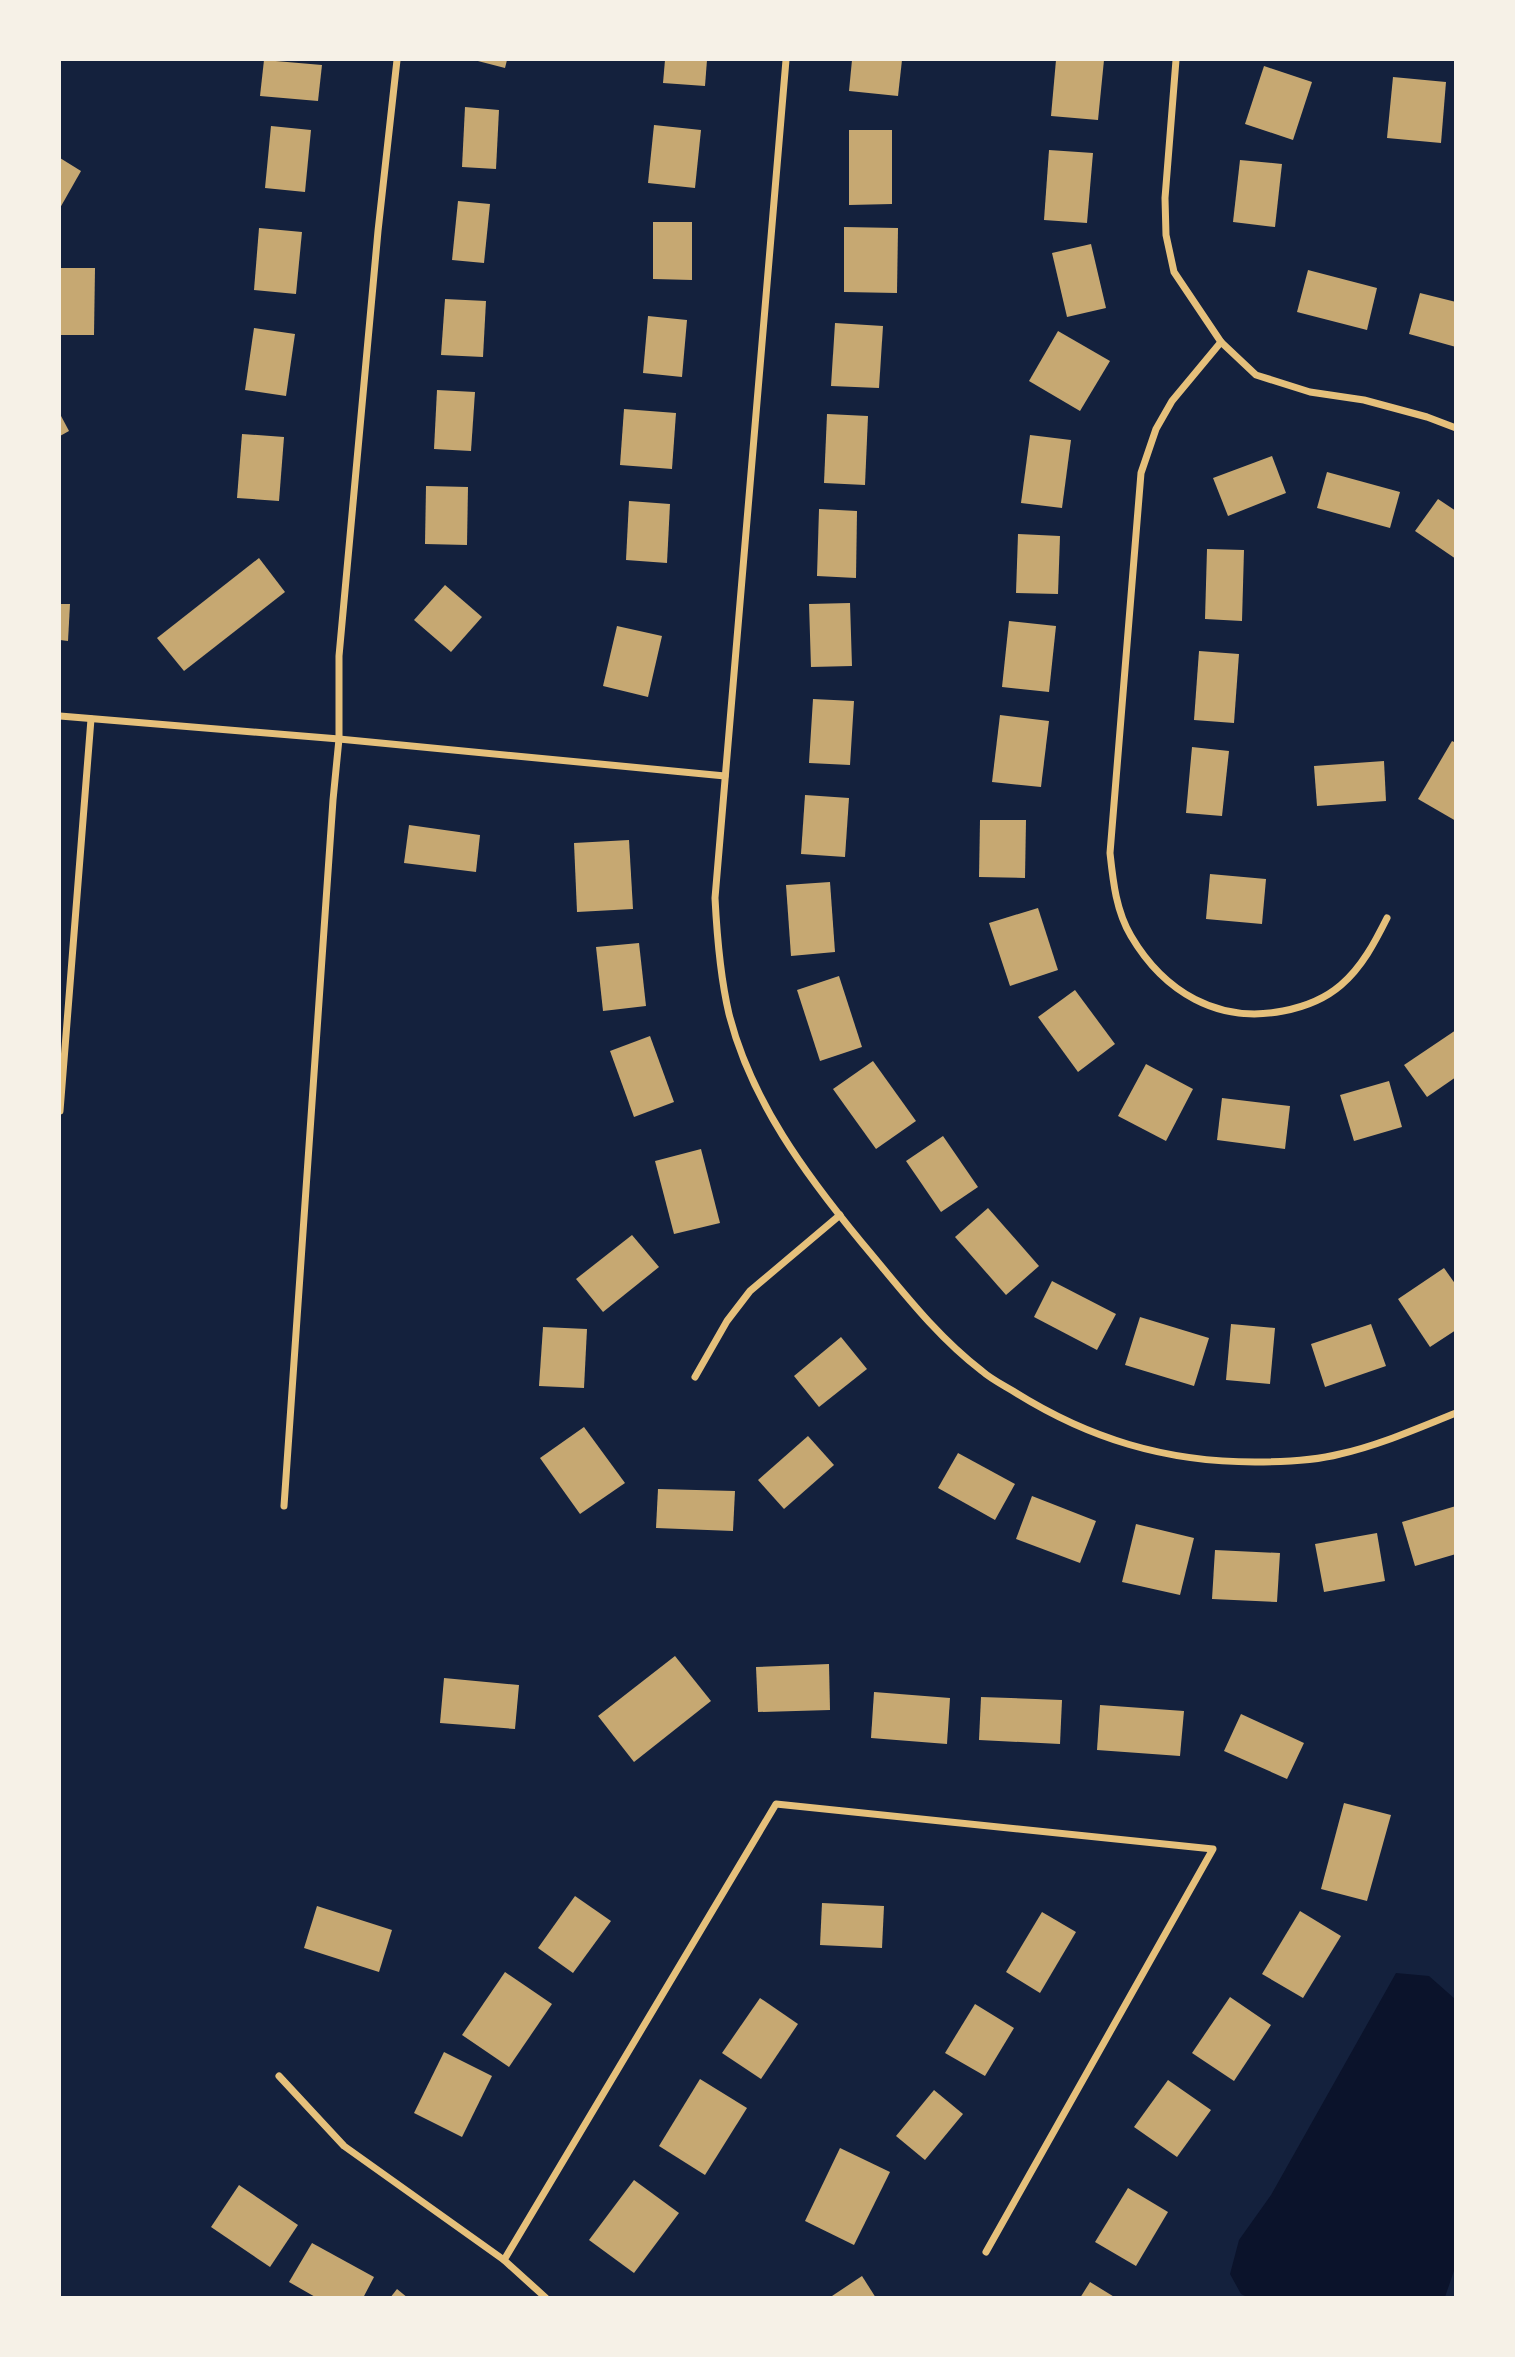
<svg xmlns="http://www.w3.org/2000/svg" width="1515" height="2357" viewBox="0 0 1515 2357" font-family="'Golos Text',sans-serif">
  <rect width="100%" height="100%" fill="#14213d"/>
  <path fill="#0b132b" d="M 1396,1973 L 1429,1976 L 1455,1999 L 1456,2265 L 1445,2297 L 1247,2297 L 1241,2294 L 1230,2274 L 1239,2240 L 1271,2195 Z"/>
  <g fill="#c6a872">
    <path d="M 264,60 L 322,65 L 318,101 L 260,96 Z"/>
    <path d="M 474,60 L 507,60 L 505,68 Z"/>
    <path d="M 665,60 L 707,60 L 705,86 L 663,83 Z"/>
    <path d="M 852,60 L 902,60 L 898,96 L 849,91 Z"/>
    <path d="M 1056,60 L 1104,60 L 1098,120 L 1051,116 Z"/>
    <path d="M 1264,66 L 1312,82 L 1293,140 L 1245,124 Z"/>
    <path d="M 1393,77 L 1446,82 L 1441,143 L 1387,138 Z"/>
    <path d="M 465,107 L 499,110 L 496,169 L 462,167 Z"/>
    <path d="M 654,125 L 701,130 L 695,188 L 648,183 Z"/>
    <path d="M 271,126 L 311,130 L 305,192 L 265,188 Z"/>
    <path d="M 849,130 L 892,130 L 892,204 L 849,205 Z"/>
    <path d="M 1049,150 L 1093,153 L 1087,223 L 1044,220 Z"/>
    <path d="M 60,158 L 81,171 L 60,208 Z"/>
    <path d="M 1240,160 L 1282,164 L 1275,227 L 1233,222 Z"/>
    <path d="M 458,201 L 490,204 L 484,263 L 452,260 Z"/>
    <path d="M 653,222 L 692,222 L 692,280 L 653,279 Z"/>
    <path d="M 844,227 L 898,228 L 897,293 L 844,292 Z"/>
    <path d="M 259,228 L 302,232 L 296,294 L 254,290 Z"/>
    <path d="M 1091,244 L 1106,308 L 1067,317 L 1052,253 Z"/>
    <path d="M 60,268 L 95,268 L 94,335 L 60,335 Z"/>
    <path d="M 1308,270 L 1377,288 L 1367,330 L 1297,312 Z"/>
    <path d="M 1420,293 L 1456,302 L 1456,347 L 1409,334 Z"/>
    <path d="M 445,299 L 486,301 L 483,357 L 441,355 Z"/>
    <path d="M 648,316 L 687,320 L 682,377 L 643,373 Z"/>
    <path d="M 835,323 L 883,326 L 879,388 L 831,386 Z"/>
    <path d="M 254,328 L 295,334 L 286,396 L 245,390 Z"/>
    <path d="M 1058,331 L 1110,361 L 1080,411 L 1029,381 Z"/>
    <path d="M 437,390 L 475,392 L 471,451 L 434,449 Z"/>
    <path d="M 624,409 L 676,413 L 672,469 L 620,465 Z"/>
    <path d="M 60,414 L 69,431 L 60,436 Z"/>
    <path d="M 827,414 L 868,416 L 865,485 L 824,483 Z"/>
    <path d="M 242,434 L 284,437 L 279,501 L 237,498 Z"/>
    <path d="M 1030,435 L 1071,440 L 1062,508 L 1021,503 Z"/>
    <path d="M 1272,456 L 1286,493 L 1228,516 L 1213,478 Z"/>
    <path d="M 1327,472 L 1400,492 L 1390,528 L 1317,508 Z"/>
    <path d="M 426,486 L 468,487 L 467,545 L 425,544 Z"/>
    <path d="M 1438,499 L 1456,511 L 1456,559 L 1415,531 Z"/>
    <path d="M 629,501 L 670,504 L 667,563 L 626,560 Z"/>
    <path d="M 819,509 L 857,511 L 856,578 L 817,576 Z"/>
    <path d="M 1018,534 L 1060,536 L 1058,594 L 1016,593 Z"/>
    <path d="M 1207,549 L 1244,550 L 1242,621 L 1205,619 Z"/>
    <path d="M 259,558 L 285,592 L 184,671 L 157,638 Z"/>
    <path d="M 445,585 L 482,617 L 451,652 L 414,620 Z"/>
    <path d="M 850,603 L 852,666 L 811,667 L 809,604 Z"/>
    <path d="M 60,604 L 70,604 L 68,641 L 60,640 Z"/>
    <path d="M 1009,621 L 1056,626 L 1049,692 L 1002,687 Z"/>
    <path d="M 617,626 L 662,636 L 648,697 L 603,686 Z"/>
    <path d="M 1199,651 L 1239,654 L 1234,723 L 1194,720 Z"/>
    <path d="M 813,699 L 854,701 L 850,765 L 809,763 Z"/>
    <path d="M 1000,715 L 1049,721 L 1041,787 L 992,782 Z"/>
    <path d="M 1452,741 L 1456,743 L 1456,821 L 1418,799 Z"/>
    <path d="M 1192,747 L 1229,751 L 1222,816 L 1186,813 Z"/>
    <path d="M 1384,761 L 1386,801 L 1317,806 L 1314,766 Z"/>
    <path d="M 805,795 L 849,798 L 845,857 L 801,854 Z"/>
    <path d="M 980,820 L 1026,820 L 1025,878 L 979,877 Z"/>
    <path d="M 409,825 L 480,835 L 476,872 L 404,863 Z"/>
    <path d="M 629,840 L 633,909 L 577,912 L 574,843 Z"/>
    <path d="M 1210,874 L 1266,879 L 1262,924 L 1206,919 Z"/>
    <path d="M 830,882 L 835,952 L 791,956 L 786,885 Z"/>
    <path d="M 1038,908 L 1058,970 L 1010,986 L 989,923 Z"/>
    <path d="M 639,943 L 646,1006 L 603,1011 L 596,947 Z"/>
    <path d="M 839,976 L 862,1047 L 820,1061 L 797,990 Z"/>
    <path d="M 1075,990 L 1115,1044 L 1078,1072 L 1038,1017 Z"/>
    <path d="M 1456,1030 L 1456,1077 L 1427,1097 L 1404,1065 Z"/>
    <path d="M 650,1036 L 674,1102 L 634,1117 L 610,1051 Z"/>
    <path d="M 873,1061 L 916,1121 L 876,1149 L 833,1089 Z"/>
    <path d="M 1146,1064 L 1193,1089 L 1166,1141 L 1118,1116 Z"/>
    <path d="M 1389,1081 L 1402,1127 L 1354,1141 L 1340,1095 Z"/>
    <path d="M 1222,1098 L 1290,1106 L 1285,1149 L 1217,1140 Z"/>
    <path d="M 943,1136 L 978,1187 L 941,1212 L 906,1161 Z"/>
    <path d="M 701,1149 L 720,1223 L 674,1234 L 655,1161 Z"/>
    <path d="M 988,1208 L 1039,1266 L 1006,1295 L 955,1237 Z"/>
    <path d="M 632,1235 L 659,1267 L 603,1312 L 576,1279 Z"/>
    <path d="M 1444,1268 L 1456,1285 L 1456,1330 L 1430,1347 L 1398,1299 Z"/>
    <path d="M 1052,1281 L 1116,1314 L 1097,1350 L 1034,1317 Z"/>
    <path d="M 1140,1317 L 1209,1338 L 1194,1386 L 1125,1365 Z"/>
    <path d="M 1231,1324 L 1275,1328 L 1270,1384 L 1226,1380 Z"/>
    <path d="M 1371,1324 L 1386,1366 L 1325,1387 L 1311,1344 Z"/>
    <path d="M 543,1327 L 587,1329 L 584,1388 L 539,1386 Z"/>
    <path d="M 841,1337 L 867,1369 L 819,1407 L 794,1376 Z"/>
    <path d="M 584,1427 L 625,1483 L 580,1514 L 540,1458 Z"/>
    <path d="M 808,1436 L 834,1465 L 784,1509 L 758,1480 Z"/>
    <path d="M 958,1453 L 1015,1484 L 995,1520 L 938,1488 Z"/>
    <path d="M 658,1489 L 735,1491 L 733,1531 L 656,1528 Z"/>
    <path d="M 1032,1496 L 1096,1521 L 1080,1563 L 1016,1539 Z"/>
    <path d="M 1456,1506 L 1456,1554 L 1415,1566 L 1402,1522 Z"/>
    <path d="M 1136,1524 L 1194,1538 L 1180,1595 L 1122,1582 Z"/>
    <path d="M 1377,1533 L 1385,1581 L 1324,1592 L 1315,1544 Z"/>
    <path d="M 1215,1550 L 1280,1553 L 1277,1602 L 1212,1599 Z"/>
    <path d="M 675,1656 L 711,1701 L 634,1762 L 598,1716 Z"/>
    <path d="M 829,1664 L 830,1710 L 758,1712 L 756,1667 Z"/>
    <path d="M 444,1678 L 519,1685 L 515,1729 L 440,1723 Z"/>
    <path d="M 874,1692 L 950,1698 L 947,1744 L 871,1738 Z"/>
    <path d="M 981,1697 L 1062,1700 L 1060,1744 L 979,1740 Z"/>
    <path d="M 1100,1705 L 1184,1711 L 1180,1756 L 1097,1750 Z"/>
    <path d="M 1241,1714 L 1304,1743 L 1287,1779 L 1224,1751 Z"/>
    <path d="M 1344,1803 L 1391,1815 L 1367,1901 L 1321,1889 Z"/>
    <path d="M 575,1896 L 611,1921 L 573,1973 L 538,1948 Z"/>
    <path d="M 822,1903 L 884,1906 L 882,1948 L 820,1945 Z"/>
    <path d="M 317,1906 L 392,1930 L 379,1972 L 304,1948 Z"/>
    <path d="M 1300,1911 L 1341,1936 L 1303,1998 L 1262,1974 Z"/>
    <path d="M 1042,1912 L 1076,1932 L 1040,1993 L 1006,1972 Z"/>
    <path d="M 505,1972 L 552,2004 L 509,2067 L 462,2035 Z"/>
    <path d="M 1230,1997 L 1271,2025 L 1234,2081 L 1192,2053 Z"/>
    <path d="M 760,1998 L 798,2024 L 761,2079 L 722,2053 Z"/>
    <path d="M 975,2004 L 1014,2028 L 985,2076 L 945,2053 Z"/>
    <path d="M 444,2052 L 492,2076 L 462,2137 L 414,2113 Z"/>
    <path d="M 700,2079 L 747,2108 L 705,2175 L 659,2146 Z"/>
    <path d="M 1168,2080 L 1211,2110 L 1177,2157 L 1134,2127 Z"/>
    <path d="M 934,2090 L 963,2114 L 925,2160 L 896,2136 Z"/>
    <path d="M 840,2148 L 890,2172 L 854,2245 L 805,2221 Z"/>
    <path d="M 634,2180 L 679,2213 L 634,2273 L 589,2240 Z"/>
    <path d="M 239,2185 L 298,2225 L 270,2267 L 211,2227 Z"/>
    <path d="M 1128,2188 L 1168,2212 L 1136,2266 L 1095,2242 Z"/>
    <path d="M 312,2243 L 374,2277 L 363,2298 L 317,2298 L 289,2282 Z"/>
    <path d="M 862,2276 L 876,2298 L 829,2298 Z"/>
    <path d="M 1090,2282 L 1116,2298 L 1080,2298 Z"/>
    <path d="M 397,2289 L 408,2298 L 390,2298 Z"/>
  </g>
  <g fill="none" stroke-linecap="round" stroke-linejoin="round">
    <g stroke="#e5c07b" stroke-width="7">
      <path d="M 786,60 L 715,898 C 717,937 720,976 729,1014 C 751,1101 806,1175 862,1243 C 900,1288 935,1335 982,1371 C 991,1379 1003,1385 1013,1391 C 1089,1439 1166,1462 1255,1462 C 1284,1462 1313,1461 1340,1454 C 1380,1445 1418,1428 1456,1413"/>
      <path d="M 1176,60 L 1165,198 L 1166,235 L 1174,272 L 1221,342 L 1256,375 L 1310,392 L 1364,400 L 1427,417 L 1456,428"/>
      <path d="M 1221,342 L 1172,401 L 1156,429 L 1141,473 L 1110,853 C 1113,881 1116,911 1131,936 C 1164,992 1218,1024 1283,1011 C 1304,1007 1326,998 1341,985 C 1362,967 1375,942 1387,918"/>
      <path d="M 60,716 L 339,739 L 725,776"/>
      <path d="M 60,1111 L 91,719"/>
      <path d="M 695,1377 L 727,1321 L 750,1291 L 840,1215"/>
      <path d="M 284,1506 L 333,800 L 339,739 L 339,656 L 378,231 L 397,60"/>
      <path d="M 279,2076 L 344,2146 L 504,2260 L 546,2298"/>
      <path d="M 504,2260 L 776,1804 L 1213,1849 L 986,2252"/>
    </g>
  </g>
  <rect width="1515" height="2357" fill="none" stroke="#f6f1e7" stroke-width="122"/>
</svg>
